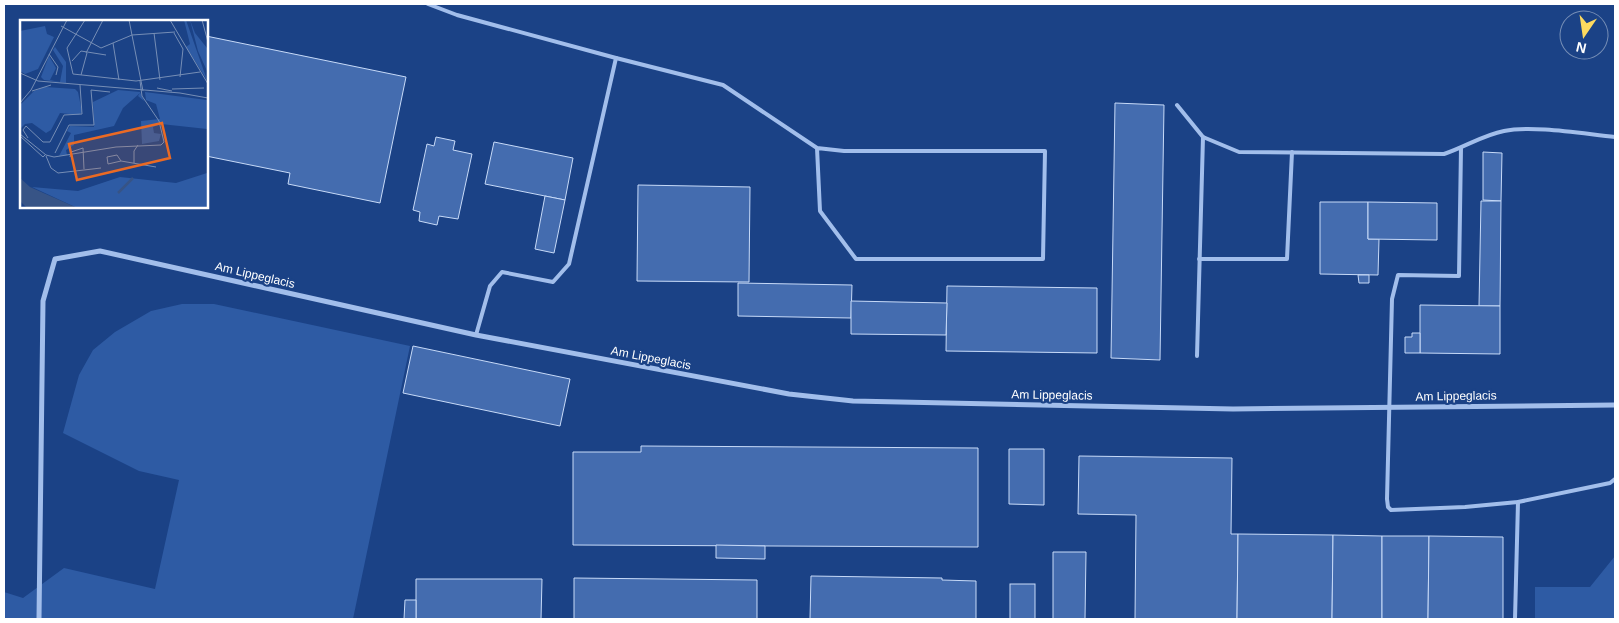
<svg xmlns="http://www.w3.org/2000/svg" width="1619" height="623" viewBox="0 0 1619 623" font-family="Helvetica,sans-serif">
  <rect width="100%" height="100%" fill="#1b4286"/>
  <g fill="#2e5ba4">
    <path d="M 182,304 L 214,304 L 410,346 L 353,619 L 4,619 L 4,592 L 23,598 L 64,568 L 155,589 L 179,480 L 139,471 L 63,433 L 79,375 L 93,350 L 115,332 L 151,311 Z"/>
    <path d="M 1615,556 L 1615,619 L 1535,619 L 1535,587 L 1590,587 Z"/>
  </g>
  <g fill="#446caf" stroke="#c7daf8">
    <path d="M 206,36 L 406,77 L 380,203 L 288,184 L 290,173 L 206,156 Z"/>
    <path d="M 1115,103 L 1164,105 L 1160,360 L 1111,358 Z"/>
    <path d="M 436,137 L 455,141 L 453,150 L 472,154 L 458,219 L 439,216 L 437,225 L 419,221 L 420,212 L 413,210 L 427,144 L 434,146 Z"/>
    <path d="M 494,142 L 573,158 L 565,200 L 485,184 Z"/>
    <path d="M 1483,152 L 1502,153 L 1501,201 L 1483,200 Z"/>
    <path d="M 638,185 L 750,187 L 749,282 L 637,281 Z"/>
    <path d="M 545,196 L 565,200 L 554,253 L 535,249 Z"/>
    <path d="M 1481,201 L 1501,201 L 1500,306 L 1479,306 Z"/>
    <path d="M 1320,202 L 1368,202 L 1368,239 L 1379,239 L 1378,275 L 1320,274 Z"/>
    <path d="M 1368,202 L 1437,203 L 1437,240 L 1368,239 Z"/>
    <path d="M 1358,275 L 1369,275 L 1369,283 L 1359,283 Z"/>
    <path d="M 738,283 L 852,285 L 851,318 L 738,316 Z"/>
    <path d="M 947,286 L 1097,288 L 1097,353 L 946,351 Z"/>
    <path d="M 851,301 L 947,303 L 946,335 L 851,334 Z"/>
    <path d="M 1420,305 L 1500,306 L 1500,354 L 1420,353 Z"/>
    <path d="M 1412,333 L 1420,333 L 1420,353 L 1405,353 L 1405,337 L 1412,337 Z"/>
    <path d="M 413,346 L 570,379 L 560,426 L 403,393 Z"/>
    <path d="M 641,446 L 978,448 L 978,547 L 573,545 L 573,452 L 641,452 Z"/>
    <path d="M 1009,449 L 1044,449 L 1044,505 L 1009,504 Z"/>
    <path d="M 1079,456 L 1232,458 L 1231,534 L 1238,534 L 1237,619 L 1135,619 L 1136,515 L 1078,514 Z"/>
    <path d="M 1238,534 L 1333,535 L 1332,619 L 1237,619 Z"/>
    <path d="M 1333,535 L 1382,536 L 1382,619 L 1332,619 Z"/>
    <path d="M 1382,536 L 1429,536 L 1428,619 L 1382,619 Z"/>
    <path d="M 1429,536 L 1503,537 L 1503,619 L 1428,619 Z"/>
    <path d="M 716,545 L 765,546 L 765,559 L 716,558 Z"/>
    <path d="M 1053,552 L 1086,552 L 1085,619 L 1053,619 Z"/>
    <path d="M 811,576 L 942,578 L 942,580 L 976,581 L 976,619 L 810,619 Z"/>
    <path d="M 574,578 L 757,580 L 757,619 L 574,619 Z"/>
    <path d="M 416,579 L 542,579 L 541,619 L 416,619 Z"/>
    <rect x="1010" y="584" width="25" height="35"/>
    <path d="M 405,600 L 416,600 L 416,619 L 404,619 Z"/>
  </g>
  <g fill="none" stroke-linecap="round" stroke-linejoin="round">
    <g stroke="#a2beeb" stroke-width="4">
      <path d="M 428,4 L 457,15 L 616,58 L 723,85 L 817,148 L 844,151 L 1045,151 L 1043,259 L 856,259 L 820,211 L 817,148"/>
      <path d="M 1177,105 L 1203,137 L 1239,152 L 1444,154 C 1465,147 1483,135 1504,131 C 1533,125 1584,134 1615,137"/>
      <path d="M 1461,148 L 1459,276 L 1398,275 L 1392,299 L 1387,499 L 1388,507 L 1391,510 L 1465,507 L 1518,502 L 1610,483 L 1615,479"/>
      <path d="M 1199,259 L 1287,259 L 1292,152"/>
      <path d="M 476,335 L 490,286 L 502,272 L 553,282 L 569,264 L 616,58"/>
      <path d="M 1197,356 L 1203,137"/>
      <path d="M 1515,619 L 1518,502"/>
    </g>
    <path stroke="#a2beeb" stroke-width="5" d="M 39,619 L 43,301 L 55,259 L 100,251 L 476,335 L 789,394 L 853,401 L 1233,409 L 1615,405"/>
  </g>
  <g text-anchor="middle" stroke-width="4.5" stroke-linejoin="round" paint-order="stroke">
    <g font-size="12" fill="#fff" stroke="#1b4286">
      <text transform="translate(255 275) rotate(13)" y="4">Am Lippeglacis</text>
      <text transform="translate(651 358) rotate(11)" y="4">Am Lippeglacis</text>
      <text transform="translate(1052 395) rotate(1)" y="4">Am Lippeglacis</text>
      <text transform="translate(1456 396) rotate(-1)" y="4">Am Lippeglacis</text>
    </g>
  </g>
  <g transform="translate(20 20)">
    <rect width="188" height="188" fill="#1b4286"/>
    <path d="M 164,0 L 166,0 L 187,60 L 166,27 L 170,24 ZM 170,0 L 175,13 L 187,28 L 187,51 L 178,31 ZM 25,6 L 27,14 L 34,17 L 18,49 L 5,54 L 0,51 L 0,11 ZM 35,27 L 46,42 L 46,63 L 24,60 L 21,57 L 29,36 L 36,48 L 30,60 L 40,62 L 43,46 L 33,30 ZM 25,67 L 55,69 L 58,72 L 62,92 L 59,95 L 40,93 L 31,110 L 26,113 L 12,103 L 5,104 L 0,109 L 0,85 L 14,71 ZM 98,70 L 120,72 L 124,81 L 118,76 L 120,73 L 103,88 L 94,106 L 54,115 L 54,125 L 46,130 L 47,135 L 39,136 L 51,113 L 47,111 L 50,106 L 74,107 L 73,82 ZM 125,72 L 187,80 L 187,109 L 141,104 L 133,107 L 134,113 L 141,114 L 139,121 L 122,124 L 121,101 L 140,99 L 136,84 L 126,80 ZM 187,153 L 187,187 L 55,187 L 12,167 L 58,171 L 100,157 L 156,163 Z" fill="#2e5ba4"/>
    <path d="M 0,158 L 10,167 L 55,187 L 6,187 L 0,181 Z" fill="#375486"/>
    <path fill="none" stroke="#375486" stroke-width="2.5" d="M 98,173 L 113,158"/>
    <path fill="none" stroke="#768eb6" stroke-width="1" d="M 65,0 L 47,28 L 53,54 L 116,61 L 180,52M 109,0 L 123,71M 150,0 L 188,64M 182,0 L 188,22M 41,6 L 81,28 L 112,15 L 155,12M 134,13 L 140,60M 154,13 L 163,29 L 160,57M 93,23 L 99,60M 66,33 L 83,0M 29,34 L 38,47 L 36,55M 52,41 L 61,31 L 86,35M 0,53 L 18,61 L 160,73 L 188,78M 61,55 L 67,33M 137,68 L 152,71M 152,69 L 184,68M 12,71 L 31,65M 0,83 L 11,70 L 47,0M 0,114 L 26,135 L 34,137 L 96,127 L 141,125 L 144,122 L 139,101 L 122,76 L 120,61M 0,116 L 23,137 L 25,135M 8,118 L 3,110 L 6,106 L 23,122 L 30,122 L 44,95 L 62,94 L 60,65M 35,133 L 49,105 L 74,105 L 71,70 L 90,72M 26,136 L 31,148 L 38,153 L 81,148M 50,137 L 51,132 L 63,128 L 64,149M 101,141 L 97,135 L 87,137 L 88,144 L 101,141 L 136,147M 114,143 L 114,131 L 118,125"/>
    <path fill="#ea6a24" fill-opacity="0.15" stroke="#ea6a24" stroke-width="2.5" d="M 142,103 L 150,138 L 57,160 L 49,124 Z"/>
    <rect width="188" height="188" fill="none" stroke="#fff" stroke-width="2.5"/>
  </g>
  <rect width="1619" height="623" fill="none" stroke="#ffffff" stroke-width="10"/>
  <g transform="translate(1584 35) rotate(193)"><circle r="24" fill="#1b4286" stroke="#768eb6"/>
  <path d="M0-4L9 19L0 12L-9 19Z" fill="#fdda5f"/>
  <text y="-8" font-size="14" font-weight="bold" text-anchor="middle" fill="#ffffff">N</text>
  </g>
</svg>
